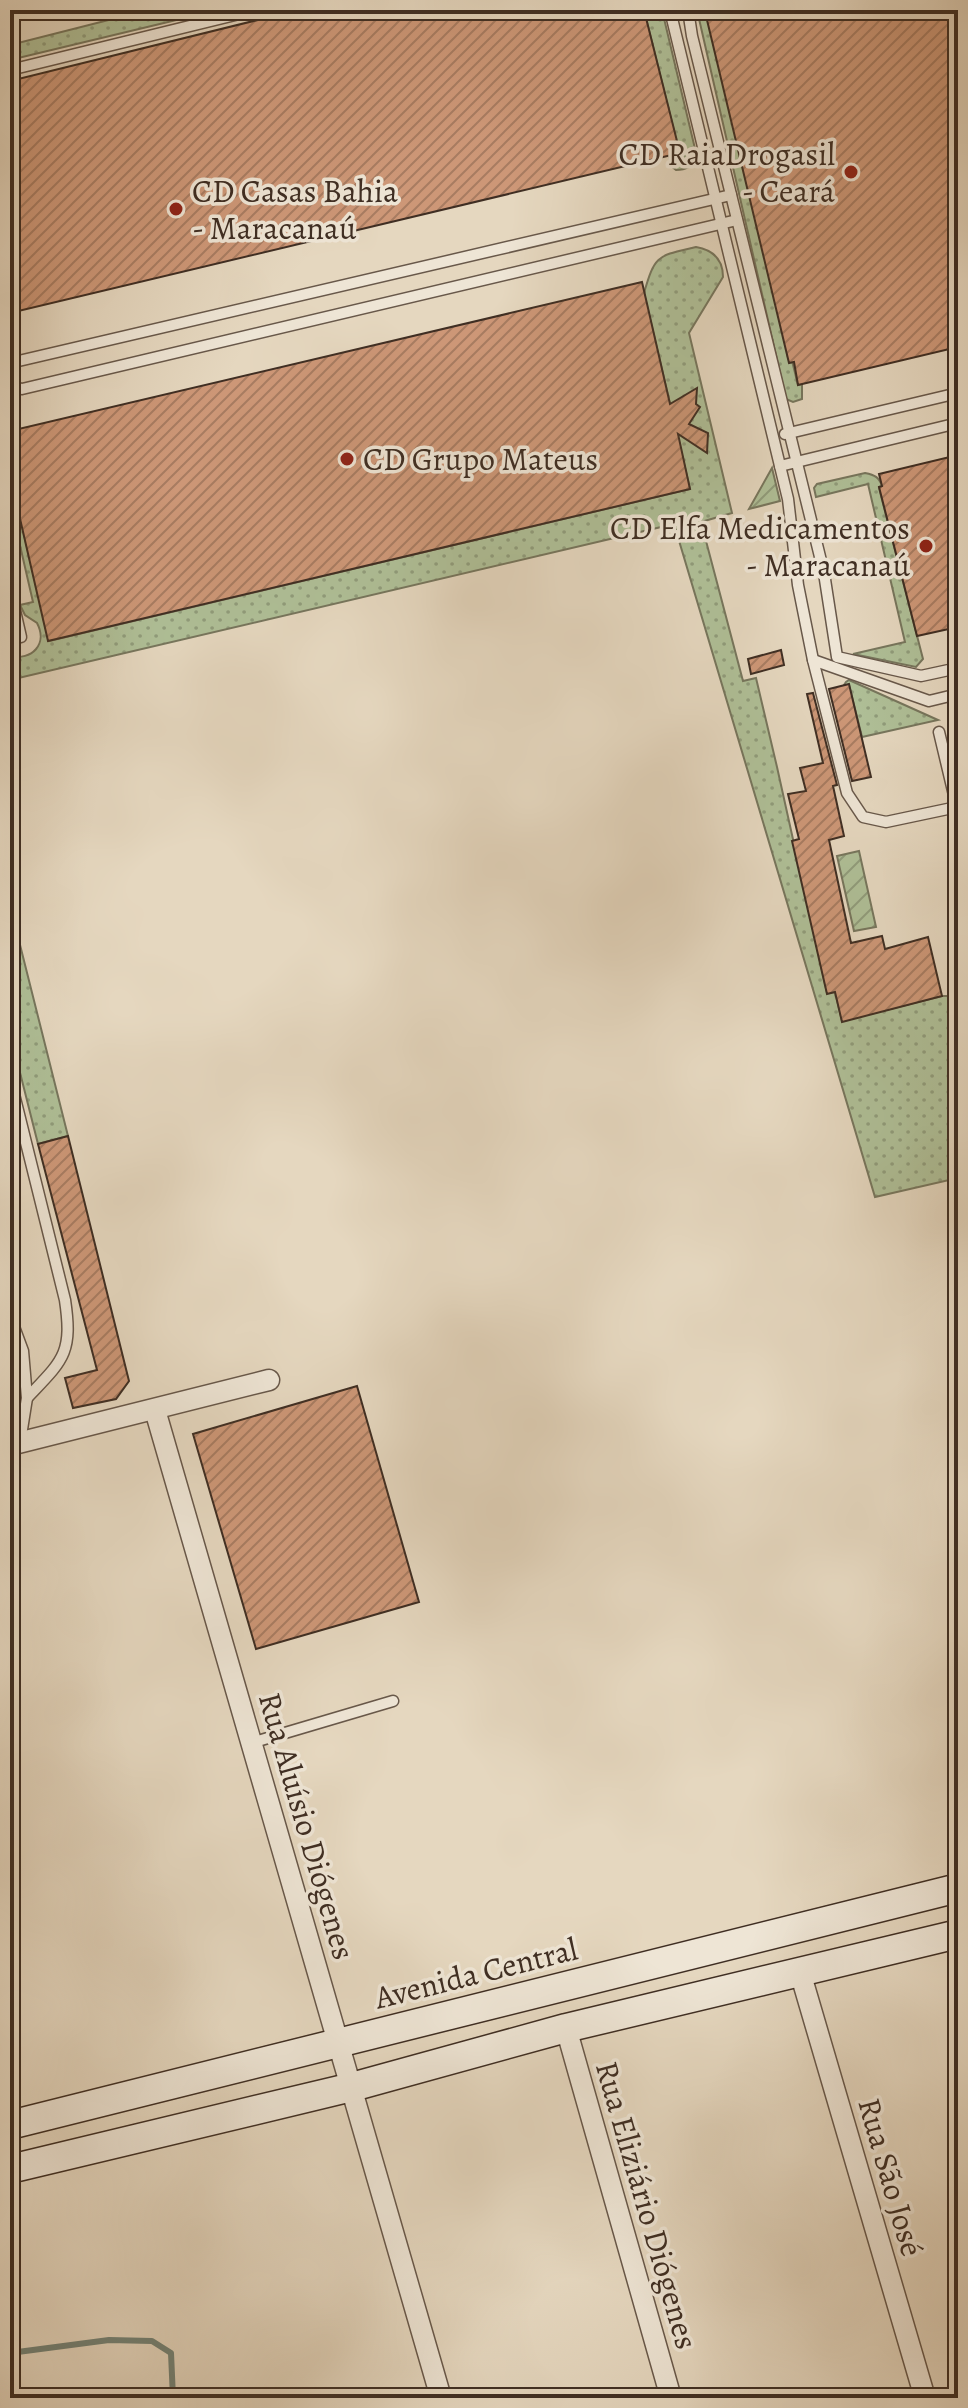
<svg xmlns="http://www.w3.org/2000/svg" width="968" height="2408" viewBox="0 0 968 2408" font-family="Alegreya,serif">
  <defs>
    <pattern id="grass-dots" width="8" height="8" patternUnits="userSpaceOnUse" patternTransform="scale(2)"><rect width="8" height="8" fill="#afbf97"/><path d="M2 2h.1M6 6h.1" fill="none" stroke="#909c7b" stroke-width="1.8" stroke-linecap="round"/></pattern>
    <pattern id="garden-furrows" width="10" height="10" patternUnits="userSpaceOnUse" patternTransform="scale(2)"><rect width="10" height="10" fill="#afbf97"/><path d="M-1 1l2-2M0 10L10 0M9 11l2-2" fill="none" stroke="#909c7b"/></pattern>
    <pattern id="building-hatch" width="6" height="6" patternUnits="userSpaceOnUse" patternTransform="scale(2)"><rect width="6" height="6" fill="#cd9777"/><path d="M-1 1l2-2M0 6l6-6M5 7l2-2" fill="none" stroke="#a87c61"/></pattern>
  </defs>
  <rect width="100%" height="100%" fill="#e5d7bf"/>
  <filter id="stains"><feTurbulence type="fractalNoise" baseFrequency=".0025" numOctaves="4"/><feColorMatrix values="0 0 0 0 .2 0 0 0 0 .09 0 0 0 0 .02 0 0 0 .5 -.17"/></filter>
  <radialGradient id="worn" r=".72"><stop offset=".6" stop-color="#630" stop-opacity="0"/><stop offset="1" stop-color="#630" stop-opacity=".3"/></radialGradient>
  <g fill="url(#grass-dots)" stroke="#77765d" stroke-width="2">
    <path d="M 148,10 L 218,10 L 10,60 L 10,45 Z"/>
    <path d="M 644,10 L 662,10 L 697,157 C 691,166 687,170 676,170 L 671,166 L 669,155 L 674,131 Z"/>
    <path d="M 697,10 L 708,10 L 710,20 L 708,20 L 798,385 L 802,384 L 802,399 L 793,402 L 786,399 Z"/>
    <path d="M 696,247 C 713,250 723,260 723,277 L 689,333 L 732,513 L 701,522 L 743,681 L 756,678 L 777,767 L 827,993 L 835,992 L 842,1021 L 942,996 L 958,996 L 958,1178 L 875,1197 L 674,524 L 10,680 L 10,656 C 32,661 48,644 37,623 L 25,615 L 20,605 L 33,602 L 10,502 L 10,475 L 49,641 L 690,489 L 644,293 C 655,254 658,256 696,247 Z"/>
    <path d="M 865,473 C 875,475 879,477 882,486 L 879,488 L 923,659 L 916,667 L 853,654 L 905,642 L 868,484 L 816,497 L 814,488 L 817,484 Z"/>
    <path d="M 849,680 L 938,720 L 862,737 L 849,685 L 844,685 L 846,682 Z"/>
    <path d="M 10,905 L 68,1136 L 38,1144 L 10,1033 Z"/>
  </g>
  <g fill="url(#garden-furrows)" stroke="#77765d" stroke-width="2">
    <path d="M 772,468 L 780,501 L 749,509 Z"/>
    <path d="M 859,851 L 876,927 L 854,931 L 837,856 Z"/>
  </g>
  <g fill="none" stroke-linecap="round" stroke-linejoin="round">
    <path stroke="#738276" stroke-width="6" d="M 10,2353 L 109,2340 L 152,2341 L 171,2353 L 173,2398"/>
  </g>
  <g fill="url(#building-hatch)" stroke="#3f2e23" stroke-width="2">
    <path d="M 298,10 L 644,10 L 680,153 L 10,313 L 10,81 Z"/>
    <path d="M 708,10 L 958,10 L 958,347 L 798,385 L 794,362 L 789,363 L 707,20 L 710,20 Z"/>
    <path d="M 642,282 L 670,404 L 697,388 L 696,404 L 700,407 L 689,424 L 708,433 L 707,453 L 678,434 L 690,489 L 48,641 L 10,475 L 10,431 Z"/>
    <path d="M 958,455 L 958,627 L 917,636 L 879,487 L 882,486 L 879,474 Z"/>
    <path d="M 781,650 L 784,665 L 751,674 L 748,659 Z"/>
    <path d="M 849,684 L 871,777 L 852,781 L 829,689 Z"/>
    <path d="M 813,693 L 837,785 L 833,786 L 844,836 L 829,840 L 851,943 L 882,936 L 885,949 L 928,937 L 942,996 L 842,1022 L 835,992 L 827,994 L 792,841 L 799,839 L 788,794 L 806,791 L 800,768 L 823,763 L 807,694 Z"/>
    <path d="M 68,1136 L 129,1381 L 116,1399 L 73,1408 L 65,1378 L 97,1370 L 38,1144 Z"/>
    <path d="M 357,1386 L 419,1602 L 256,1649 L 193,1434 Z"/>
  </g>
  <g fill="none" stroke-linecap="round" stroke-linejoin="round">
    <defs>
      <g id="lane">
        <path d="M 670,10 L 788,499 L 798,585 L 813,660 L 847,793 L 863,817 L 886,822 L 957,807"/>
        <path d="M 688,10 L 692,36 L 824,573 L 837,657 L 921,676 L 958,668"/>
        <path d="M 10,70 L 255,10"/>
        <path d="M 10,363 L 731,195"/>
        <path d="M 10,386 L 22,389 L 737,220"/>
        <path d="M 785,434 L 958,393"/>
        <path d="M 780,466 L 958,423"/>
        <path d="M 10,589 L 21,637"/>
        <path d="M 813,660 L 929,701 L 958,694"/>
        <path d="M 939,732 L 958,812"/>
        <path d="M 10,1078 L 65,1300 C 73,1354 63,1360 27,1398"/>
        <path d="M 10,1316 L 23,1351 L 27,1398 L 20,1442"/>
        <path d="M 251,1743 L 393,1701"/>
      </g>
      <g id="street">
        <path d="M 155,1410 L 441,2398"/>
        <path d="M 10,1445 L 269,1380"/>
        <path d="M 800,1972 L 925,2398"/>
        <path d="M 566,2028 L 671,2398"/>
      </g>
      <g id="secondary">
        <path d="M 10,2125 L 958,1888"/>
        <path d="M 10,2169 L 352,2087 L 566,2028 L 958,1934"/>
      </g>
    </defs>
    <use href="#lane" stroke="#68584a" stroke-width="13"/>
    <use href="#street" stroke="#68584a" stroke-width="23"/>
    <use href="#secondary" stroke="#3f2e23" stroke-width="31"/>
    <use href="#lane" stroke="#eee5d5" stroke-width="10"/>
    <use href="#street" stroke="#eee5d5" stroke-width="20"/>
    <use href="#secondary" stroke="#eee5d5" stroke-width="28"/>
  </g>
  <g fill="#8f2418" stroke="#eee5d5" stroke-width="3">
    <circle cx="851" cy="172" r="8"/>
    <circle cx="176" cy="209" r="8"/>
    <circle cx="347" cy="459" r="8"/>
    <circle cx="926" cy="546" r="8"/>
  </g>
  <g text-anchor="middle" stroke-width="7" stroke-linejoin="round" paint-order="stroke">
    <g font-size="32" fill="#3f2e23" stroke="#eee5d5" text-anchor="end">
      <text x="835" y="165">CD RaiaDrogasil<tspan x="835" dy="37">- Ceará</tspan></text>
      <text x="192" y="202" text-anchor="start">CD Casas Bahia<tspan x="192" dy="37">- Maracanaú</tspan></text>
      <text x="363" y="470" text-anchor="start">CD Grupo Mateus</text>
      <text x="910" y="539">CD Elfa Medicamentos<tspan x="910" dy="37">- Maracanaú</tspan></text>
    </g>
    <g font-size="32" fill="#3f2e23" stroke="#eee5d5">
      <text transform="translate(307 1826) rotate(74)" y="11">Rua Aluísio Diógenes</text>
      <text transform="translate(476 1973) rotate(-14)" y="11">Avenida Central</text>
      <text transform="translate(891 2177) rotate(74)" y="11">Rua São José</text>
      <text transform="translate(647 2205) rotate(74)" y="11">Rua Eliziário Diógenes</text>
    </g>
  </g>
  <rect width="968" height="2408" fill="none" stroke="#e5d7bf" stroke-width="40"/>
  <rect x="12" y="12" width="944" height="2384" fill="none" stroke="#3f2e23" stroke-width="4"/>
  <rect x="20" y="20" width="928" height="2368" fill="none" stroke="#3f2e23" stroke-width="2"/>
  <rect width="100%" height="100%" filter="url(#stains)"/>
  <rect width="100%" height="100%" fill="url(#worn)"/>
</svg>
